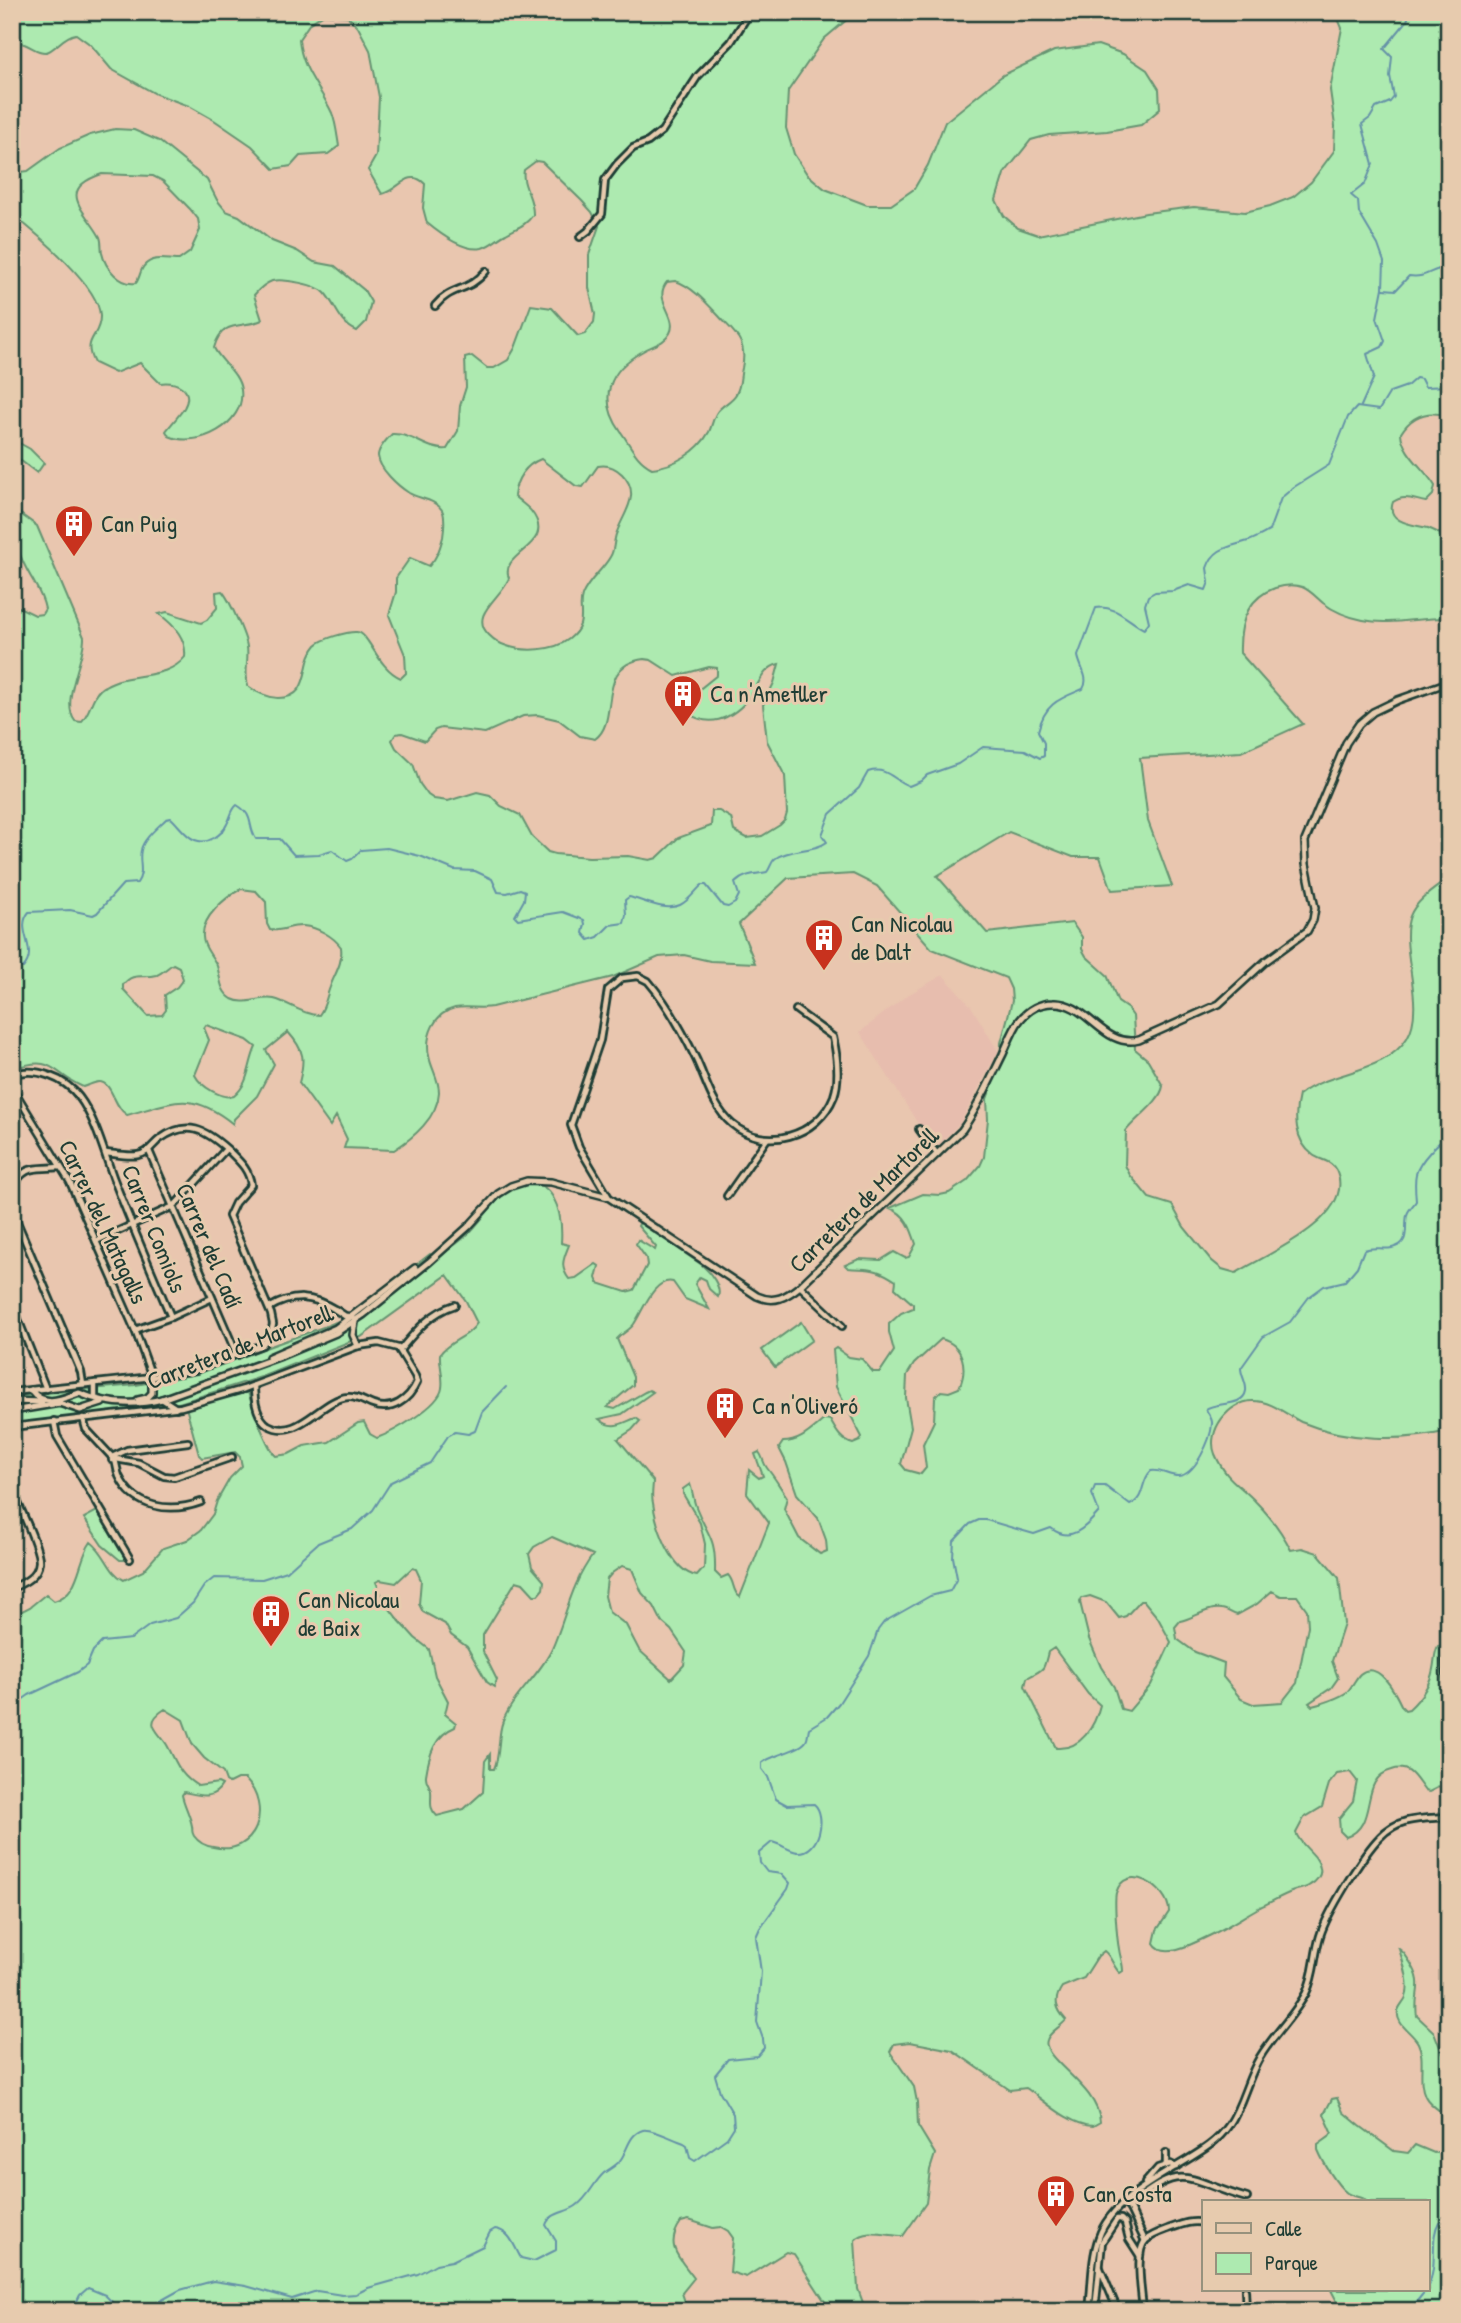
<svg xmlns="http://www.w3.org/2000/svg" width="1461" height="2323" viewBox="0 0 1461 2323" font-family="'Patrick Hand',sans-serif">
  <rect width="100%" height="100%" fill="#e9c6af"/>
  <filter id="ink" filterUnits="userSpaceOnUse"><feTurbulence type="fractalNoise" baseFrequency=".0143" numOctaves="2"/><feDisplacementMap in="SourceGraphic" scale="14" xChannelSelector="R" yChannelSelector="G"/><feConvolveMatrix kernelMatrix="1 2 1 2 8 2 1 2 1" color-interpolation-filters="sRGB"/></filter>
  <g filter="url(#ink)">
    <path fill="#e7bdae" d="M 943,975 L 971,1006 L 998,1051 L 960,1123 L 934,1149 L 860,1032 L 906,996 Z"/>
    <g fill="#adeab0" stroke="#669472" stroke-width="2" fill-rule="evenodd">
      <path d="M 12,12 L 856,12 L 824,39 L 788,91 L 786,128 L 794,154 L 807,174 L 825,189 L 867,205 L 891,205 L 914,189 L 928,165 L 945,122 L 1003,75 L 1054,51 L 1098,45 L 1123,54 L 1147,70 L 1159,89 L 1160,109 L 1141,125 L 1107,131 L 1049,135 L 1031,140 L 1004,174 L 996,200 L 1004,216 L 1018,228 L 1038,235 L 1146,213 L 1194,207 L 1245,212 L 1270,206 L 1293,197 L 1311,182 L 1334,151 L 1335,126 L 1330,90 L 1342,28 L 1337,16 L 1332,12 L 1449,12 L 1449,416 C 1429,410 1412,415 1401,433 C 1402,453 1425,469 1435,486 L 1433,495 L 1426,502 C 1414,500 1404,494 1393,502 C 1385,523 1415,525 1428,528 C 1436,531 1442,535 1449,539 L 1449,618 C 1420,617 1391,626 1363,620 C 1348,617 1335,612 1323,603 C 1316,597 1310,590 1302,587 C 1293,584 1285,585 1275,588 C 1247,598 1239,624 1240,653 L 1303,724 L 1241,752 L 1140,758 L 1148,821 L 1172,886 L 1112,890 L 1100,857 L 1073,857 L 1009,832 L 937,876 L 987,933 L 1072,923 L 1082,937 L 1082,949 L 1086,956 L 1107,975 L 1118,1002 L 1128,1009 L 1133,1016 L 1135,1049 L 1148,1060 L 1163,1086 C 1161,1101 1136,1118 1126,1131 L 1125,1165 L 1130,1175 L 1149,1198 L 1172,1205 L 1184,1227 L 1211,1260 L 1222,1269 L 1236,1273 C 1265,1255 1346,1222 1339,1179 C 1338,1175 1336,1168 1332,1165 C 1327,1160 1318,1159 1313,1155 C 1294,1141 1294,1115 1299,1095 C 1330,1070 1385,1074 1407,1038 C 1427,1006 1398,947 1410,916 C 1416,900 1436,888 1449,878 L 1449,1431 C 1401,1442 1347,1441 1301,1422 C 1285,1414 1272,1401 1253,1401 C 1229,1401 1206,1431 1215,1454 C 1226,1480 1239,1484 1256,1502 C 1270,1516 1282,1532 1291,1550 L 1302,1548 L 1318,1553 L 1339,1578 L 1344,1624 L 1332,1661 L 1338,1678 L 1331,1688 L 1309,1703 L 1312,1706 C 1321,1704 1339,1698 1347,1692 C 1352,1687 1355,1679 1360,1674 C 1379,1659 1396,1694 1402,1707 L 1405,1710 L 1409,1709 C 1421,1698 1430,1685 1433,1669 C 1435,1660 1434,1653 1438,1646 L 1449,1645 L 1449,1782 L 1429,1792 L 1425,1791 C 1415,1778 1410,1764 1392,1770 C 1357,1779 1380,1825 1346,1837 L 1340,1831 L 1339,1818 L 1353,1801 L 1357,1781 L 1350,1772 L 1337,1774 L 1329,1784 L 1322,1807 L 1304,1818 L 1296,1833 C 1301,1847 1318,1854 1320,1868 C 1322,1875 1316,1882 1310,1885 C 1305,1889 1299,1889 1294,1891 C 1283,1895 1271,1902 1260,1907 C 1244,1916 1229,1926 1213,1934 C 1198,1941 1164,1961 1154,1943 L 1157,1930 L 1169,1912 C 1169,1887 1125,1861 1116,1893 C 1114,1902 1117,1939 1119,1949 C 1120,1957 1123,1963 1123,1971 L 1120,1973 C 1113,1967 1112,1957 1104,1951 L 1098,1956 L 1084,1978 L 1062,1987 C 1053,2000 1056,2009 1066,2020 C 1060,2028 1050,2031 1047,2040 C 1040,2059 1098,2085 1100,2122 L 1093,2126 C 1069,2125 1045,2101 1026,2088 L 1010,2090 L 952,2050 L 910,2042 L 894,2044 L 890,2052 L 914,2087 L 917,2102 L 918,2126 L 935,2154 L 930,2170 L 926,2203 L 903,2236 C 887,2236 867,2228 855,2240 L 858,2289 L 866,2311 L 831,2311 L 794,2254 L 786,2252 L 746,2277 L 730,2272 L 733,2238 L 728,2231 L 721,2227 L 713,2228 L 689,2220 L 681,2222 C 664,2246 679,2258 694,2278 L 682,2293 L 688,2311 L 59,2311 L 51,2302 L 38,2311 L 12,2311 L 12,1616 L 30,1607 L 46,1594 L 54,1601 C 81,1593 77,1561 91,1542 C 106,1553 108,1572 124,1580 L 143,1571 L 163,1548 L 187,1540 L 201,1530 L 213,1514 L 217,1501 L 230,1478 L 242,1466 L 240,1457 L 235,1452 L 202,1458 L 199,1455 L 186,1407 L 248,1392 C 252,1406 267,1448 276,1456 L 289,1454 L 304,1446 L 329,1442 L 358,1423 L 364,1422 L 370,1434 L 377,1438 C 393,1432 440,1406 442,1388 C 444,1376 439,1365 440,1354 C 450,1340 468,1338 477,1323 L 466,1301 L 447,1275 L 361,1337 L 261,1377 L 176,1404 L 12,1424 L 12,1396 L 136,1385 L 190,1375 L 329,1325 L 350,1316 L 430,1254 L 435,1259 C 446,1251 459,1243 469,1233 C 484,1219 495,1196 515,1188 C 554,1170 563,1214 561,1243 L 569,1245 C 564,1258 559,1266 569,1279 L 576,1278 L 596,1264 L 599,1266 L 596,1278 L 598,1283 L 626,1292 L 634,1290 L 647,1265 L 646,1258 L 636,1244 L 638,1240 L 655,1250 L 656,1247 L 638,1226 L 640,1222 L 702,1265 C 710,1272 722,1287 718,1297 L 709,1289 L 706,1280 L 700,1277 L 695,1284 L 709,1309 L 685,1299 L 673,1282 C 654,1277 643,1311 634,1324 C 629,1331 622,1333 617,1339 L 633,1377 L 633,1385 L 607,1407 L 615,1409 L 645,1392 L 649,1390 L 653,1392 L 622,1414 L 599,1419 C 613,1431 621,1423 636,1418 L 640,1421 L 632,1430 L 618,1439 L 653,1481 C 653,1488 651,1496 653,1503 C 656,1525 671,1572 697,1576 L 704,1568 L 705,1544 L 700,1523 L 683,1494 L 683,1489 L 690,1484 C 693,1492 693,1499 696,1507 C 708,1537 716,1536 715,1572 L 721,1578 L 728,1575 C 735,1582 732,1592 740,1597 L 769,1523 L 747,1493 L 749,1470 L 759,1478 L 763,1476 L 755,1454 L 759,1452 C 763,1457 763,1463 767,1468 C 775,1478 780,1487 787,1497 L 784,1509 L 799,1538 L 820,1554 L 827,1551 L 826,1540 L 818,1518 L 797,1494 L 786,1462 L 779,1448 L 783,1442 C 801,1442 812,1429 825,1419 L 830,1420 C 836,1430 840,1440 853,1444 L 860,1441 L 862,1437 L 836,1387 L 833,1350 L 836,1348 L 849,1357 L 862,1359 L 873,1372 L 880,1372 L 894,1351 L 889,1332 L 889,1324 L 901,1313 L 913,1308 L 913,1304 L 895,1288 L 896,1281 C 875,1267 871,1270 848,1268 L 845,1265 L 859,1259 L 881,1260 L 894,1252 L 905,1258 L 909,1257 L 916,1244 C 911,1228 906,1214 890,1208 L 923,1194 L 940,1195 L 949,1193 L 967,1181 L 980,1166 L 984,1157 L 988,1119 L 987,1099 L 1000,1063 L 1001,1043 L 1012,1001 L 1011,989 L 1006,978 L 932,949 L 877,886 L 853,874 L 788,878 L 739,924 L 755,963 L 710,961 L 684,955 L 659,957 L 613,977 L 492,1007 C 480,1009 467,1006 455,1008 C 434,1013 425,1036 429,1056 C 431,1068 439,1079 439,1092 C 438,1117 413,1138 394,1150 L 344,1148 L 347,1139 L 336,1116 L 330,1126 L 299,1083 C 305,1059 305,1051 288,1032 L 266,1050 L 274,1064 L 257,1096 L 234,1119 L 233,1124 C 191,1090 174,1102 127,1115 C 113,1107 113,1082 99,1082 C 94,1082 88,1086 83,1087 C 50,1073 56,1054 12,1069 L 12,620 L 19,607 L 35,615 L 42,614 L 45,609 C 42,593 33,582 26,568 C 16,549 12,529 12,508 L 37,526 L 84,637 C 85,659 60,702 75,721 L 81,722 C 92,711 91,693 105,686 C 130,671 166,681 185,657 C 187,638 173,624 159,614 L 167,612 L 201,623 L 207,620 L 217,608 L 216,592 L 222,591 C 229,598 246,637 247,647 C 249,660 244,672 248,686 C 257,693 267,697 278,698 C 313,698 300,662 316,645 C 322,639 348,631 357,632 C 369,633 378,669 401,678 L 406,673 L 405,655 L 389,615 L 396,592 L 396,578 L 410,558 L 429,566 C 437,558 440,548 443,537 C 444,530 446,517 442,510 C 435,499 419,499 409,493 C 398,486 379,469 378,456 C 378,448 387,439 392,434 C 412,433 428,451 447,449 L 458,431 L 460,406 L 466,387 L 465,358 L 472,356 L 487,368 L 494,368 L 508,360 L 515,348 L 531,305 L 552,308 L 578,336 L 585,334 L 594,322 L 595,314 L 589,288 L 589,255 L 599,226 L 592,212 L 582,201 L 542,162 L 536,161 L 524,170 C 521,185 534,198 533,215 C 525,226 518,227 506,234 C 498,238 490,246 482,248 C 464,252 439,233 427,223 L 423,208 L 425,184 C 409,167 398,191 382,194 L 368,170 L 376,156 L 379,97 L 370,50 L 358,27 L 347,16 L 324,14 L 310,23 L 299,39 C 301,69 320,87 332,113 C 336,123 337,135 339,146 L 328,154 L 300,156 L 291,166 L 274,169 L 252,146 L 214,120 L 189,106 L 156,94 L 111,69 L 91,45 L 76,34 C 62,36 56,50 46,52 C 34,53 27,40 12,43 ZM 675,281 C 690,285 706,302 717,314 C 734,333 748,340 742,368 C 740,376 741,386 736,394 C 731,402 722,405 717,412 C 713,418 712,426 709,432 C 698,452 674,466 652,468 C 636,460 631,446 621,432 C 597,398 609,370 643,351 C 653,345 664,344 670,333 C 679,316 652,300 667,282 ZM 541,459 L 576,486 L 583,487 L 598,466 C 608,464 615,467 622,474 C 642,494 624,512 617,532 C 613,540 615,550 610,557 C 602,571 588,580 582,596 C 577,611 589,623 569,639 C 554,651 524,652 507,646 C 500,644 494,640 489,635 C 468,615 502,597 509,578 C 498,552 559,546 531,511 C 527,506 519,501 514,496 C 516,479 525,465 541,459 ZM 644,659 L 651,660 L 676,676 L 709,667 L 717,668 L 717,675 L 696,692 L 686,712 C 707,727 726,722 744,704 C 758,691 760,668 779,664 L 774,683 L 763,705 L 767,741 L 785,776 L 787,813 L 785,820 L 780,825 L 762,836 L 747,838 L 734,831 L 731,818 L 719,811 L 712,811 L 711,826 L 678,838 L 657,858 L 650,860 L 628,856 L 589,857 L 555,854 L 548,852 L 532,837 L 520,815 L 501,806 L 490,795 L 477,792 L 448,801 L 434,799 L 428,795 L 420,784 L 413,764 L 396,748 L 392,740 L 396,734 L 402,733 L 425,741 L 435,730 L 441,728 L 485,733 L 523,716 L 538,715 L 559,720 L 580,736 L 595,739 C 621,721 594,665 644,659 ZM 241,889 L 256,891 L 266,902 L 267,924 L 270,930 C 281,932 291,925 303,926 C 317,927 333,936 341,947 C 343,964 335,973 330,987 C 326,997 326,1006 319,1015 C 303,1015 290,1003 274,999 C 260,996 245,1006 232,999 C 219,991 221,978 217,966 C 213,956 203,948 203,937 C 201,917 226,897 241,889 ZM 173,964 L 179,967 L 183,979 L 177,987 L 165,995 L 166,1010 L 162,1015 L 148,1016 L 123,989 L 123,985 C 133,971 143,979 157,975 C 162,973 168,967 173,964 ZM 206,1025 L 247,1040 L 256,1047 C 248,1064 250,1083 234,1096 C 222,1099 201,1087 195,1075 L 209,1040 L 204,1028 ZM 941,1339 C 964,1345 968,1368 959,1388 L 949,1392 L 941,1391 L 935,1397 L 934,1421 L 923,1444 L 926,1468 L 921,1474 L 906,1470 L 901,1464 L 911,1427 L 906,1398 L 907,1375 L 914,1364 ZM 552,1537 L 593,1555 C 571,1584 566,1617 552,1649 C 540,1675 514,1694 503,1721 C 497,1736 501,1753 494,1769 L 490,1769 L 490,1754 L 485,1761 L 483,1792 L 464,1809 L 437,1816 C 428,1808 432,1801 431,1791 C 430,1785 425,1781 426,1775 C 429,1755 435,1735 455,1727 L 456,1723 L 445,1714 L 448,1701 L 435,1676 L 429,1649 L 415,1638 L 397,1618 L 384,1601 L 376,1582 L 380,1580 L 396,1583 L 412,1568 L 416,1569 L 421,1580 L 419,1604 L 423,1612 L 445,1624 L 451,1635 L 467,1647 L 487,1682 L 494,1687 L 497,1680 L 483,1652 L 483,1635 L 516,1581 L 523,1583 L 534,1595 L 538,1595 L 543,1589 L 544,1581 L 532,1567 L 529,1554 L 534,1547 ZM 622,1566 L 632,1569 L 642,1593 L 654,1606 L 662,1622 L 671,1630 L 686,1652 L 684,1665 L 671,1679 L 639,1650 L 626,1625 L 609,1612 L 605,1596 L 607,1579 L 612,1573 ZM 1272,1591 L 1281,1596 L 1297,1596 L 1307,1610 L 1308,1626 L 1297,1683 L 1282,1702 L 1253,1704 L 1241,1699 L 1223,1677 L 1224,1663 L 1195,1652 L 1177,1639 L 1175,1627 L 1180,1621 C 1194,1618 1208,1607 1221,1609 C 1227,1609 1231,1614 1237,1615 L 1257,1604 ZM 1090,1596 L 1106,1602 L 1119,1618 L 1126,1616 L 1140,1601 L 1144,1601 L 1158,1618 L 1171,1642 L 1151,1685 L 1129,1711 L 1121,1709 L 1114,1687 L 1101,1667 L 1089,1639 L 1080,1602 L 1082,1598 ZM 1054,1648 L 1088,1694 L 1100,1705 C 1095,1726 1081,1750 1056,1748 L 1025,1686 L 1027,1678 C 1044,1668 1043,1673 1048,1652 ZM 165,1709 L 183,1720 L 192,1744 L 204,1758 L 223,1773 L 226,1781 L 229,1783 L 237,1779 L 245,1779 C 273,1807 257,1857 213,1847 C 206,1846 199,1843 194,1836 C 191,1831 193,1832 192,1826 C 190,1815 184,1805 182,1795 L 184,1792 C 198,1795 213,1801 222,1785 L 218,1783 L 198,1786 C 179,1775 177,1763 167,1745 C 160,1732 141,1724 165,1709 Z"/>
      <path d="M 115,129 L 134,130 L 159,141 L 207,180 L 217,200 L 226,211 L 239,216 L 272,241 L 297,251 L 314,262 L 335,266 L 364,290 L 371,302 L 366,322 L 357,331 C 339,323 337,307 325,293 C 318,285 283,278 272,281 C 264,284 259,289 254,295 L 262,320 C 243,329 222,318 214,348 C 221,362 239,373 241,390 C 246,424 197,449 169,436 L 166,431 C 172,423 179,416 184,408 C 195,388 175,381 160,383 L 140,363 L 115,373 L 94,363 C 81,338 100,338 100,317 C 101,287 36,233 12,214 L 12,167 L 21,172 L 28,171 L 60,148 L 90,135 ZM 102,174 L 153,176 L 163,181 L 190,209 L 198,219 L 200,230 L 190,252 L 179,260 C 167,260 153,255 144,266 C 140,270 140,278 136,283 C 121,286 105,268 102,253 C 101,247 102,242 100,237 C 86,211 54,190 102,174 Z"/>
      <path d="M 12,439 L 30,449 L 44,463 L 37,473 L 12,454 Z"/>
      <path d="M 801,1322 L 812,1340 L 775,1367 L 762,1350 Z"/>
      <path d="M 97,1511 L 126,1560 L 120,1560 L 102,1545 L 84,1518 Z"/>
      <path d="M 1399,1949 C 1405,1953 1406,1956 1410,1962 C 1426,1986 1413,1992 1417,2016 L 1434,2032 L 1441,2050 L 1449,2061 L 1449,2118 C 1441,2111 1429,2105 1425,2096 C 1417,2079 1426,2059 1418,2043 C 1413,2033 1395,2024 1398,2011 C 1399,2006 1404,2002 1406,1997 C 1411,1984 1403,1962 1399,1949 Z"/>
      <path d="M 1337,2098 L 1343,2112 L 1360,2126 L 1394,2151 L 1408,2153 L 1415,2145 L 1434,2153 L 1449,2151 L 1449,2311 L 1342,2311 L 1331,2290 L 1428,2290 L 1428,2202 L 1367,2202 C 1361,2195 1354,2198 1347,2193 C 1337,2186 1323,2162 1318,2150 L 1318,2145 L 1329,2137 L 1332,2132 L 1324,2114 L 1332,2099 Z"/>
    </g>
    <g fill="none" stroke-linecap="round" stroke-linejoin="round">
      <g stroke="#6592a7" stroke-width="2">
        <path d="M 1384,289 L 1396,290 L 1409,276 C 1428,279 1431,267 1449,268"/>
        <path d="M 1361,406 L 1374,377 L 1367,354 L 1382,347 L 1385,341 L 1377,318 L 1383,288 L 1384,262 L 1378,245 L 1359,213 L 1358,201 L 1351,195 L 1365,184 L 1373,164 L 1362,124 L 1370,118 L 1376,108 L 1390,102 L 1394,97 L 1390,76 L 1392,57 L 1384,49 L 1407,21 L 1410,12"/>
        <path d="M 12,963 L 23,968 C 40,950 14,930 29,912 L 70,910 L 93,915 L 97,913 L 123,884 L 137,883 C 145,871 138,863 141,850 C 143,839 158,827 166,819 L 171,818 C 178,824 186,837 195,840 C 208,845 222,835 227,824 C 231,817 231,810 237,805 C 255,816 247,825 256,839 L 280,839 L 294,855 L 319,854 L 332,850 L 347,861 L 352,859 L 361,850 L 387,848 L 420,856 L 454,870 L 475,871 L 492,879 L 498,892 L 507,893 L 520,889 L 525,891 L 524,900 L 515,916 L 518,919 L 563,912 L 584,920 L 585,924 L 583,933 L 589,940 L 598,937 L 610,925 L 624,923 L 626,915 L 625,900 L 629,897 C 643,900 665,912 680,905 C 689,901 695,891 702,885 L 706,885 L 723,906 L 728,907 L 735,903 L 739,895 L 735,883 C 744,874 755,874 767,872 C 771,867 771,861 776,858 C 791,848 814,852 827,842 L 822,835 L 830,814 L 859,788 L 868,772 C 887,766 893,780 909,786 L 921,781 L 927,775 L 958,764 L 983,747 L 1025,750 L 1040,758 L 1044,756 L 1044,743 L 1038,731 C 1045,703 1059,699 1083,689 C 1090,678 1080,668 1078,656 L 1096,608 C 1115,604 1129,622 1144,629 L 1149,622 L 1145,605 L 1148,596 L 1155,592 L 1173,591 L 1189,585 L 1206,590 L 1209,582 L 1207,568 C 1214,547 1230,547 1248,541 C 1255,539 1263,534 1269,531 L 1281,498 L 1294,487 L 1329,465 L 1348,417 L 1357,407 L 1379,410 L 1390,392 L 1407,386 L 1416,378 L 1421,379 L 1425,387 L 1449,386"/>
        <path d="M 12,1707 L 29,1695 L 78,1672 L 87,1665 L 93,1651 L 102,1642 L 131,1639 L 150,1625 L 176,1618 L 193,1603 L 204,1586 L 214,1578 L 262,1579 L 287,1571 L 318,1543 L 352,1529 L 373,1510 L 391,1482 L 430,1463 L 448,1436 L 455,1432 L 468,1434 L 475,1431 L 482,1412 L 506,1387"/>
        <path d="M 1428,2286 C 1439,2263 1429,2239 1439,2222 L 1449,2220"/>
        <path d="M 72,2311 L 80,2295 L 88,2288 L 105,2295 L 121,2311"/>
        <path d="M 142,2311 L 180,2290 L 213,2281 L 246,2286 L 292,2299 L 317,2291 L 342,2295 L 356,2294 L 368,2288 L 418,2274 L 436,2264 L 452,2261 L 483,2246 L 490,2232 L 495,2229 C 511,2231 514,2247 521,2258 L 534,2261 L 556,2250 L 556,2241 L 546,2225 C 550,2212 566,2213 576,2206 C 589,2197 593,2183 604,2173 C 610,2168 617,2166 621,2159 C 628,2149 629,2134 643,2130 C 652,2128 674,2140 684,2143 L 687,2145 L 690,2158 L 695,2161 L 727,2138 L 734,2127 L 733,2114 L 720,2092 L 715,2075 L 728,2059 L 757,2056 L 764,2048 L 763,2039 L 757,2022 L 761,1972 L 756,1937 L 760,1928 L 788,1889 L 790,1883 L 782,1874 L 767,1872 L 760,1863 L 759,1853 L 772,1842 C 781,1844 789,1851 798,1852 C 820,1853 827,1815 814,1804 L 787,1805 L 776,1799 L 768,1777 L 762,1769 L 762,1763 C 773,1754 804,1750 807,1739 C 808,1736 808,1732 809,1728 L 827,1717 L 839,1703 L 869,1656 L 878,1630 L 884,1622 L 930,1596 L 950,1591 L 957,1578 L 953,1557 L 954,1541 L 970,1524 L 979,1520 L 986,1520 L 1034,1534 L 1051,1528 C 1070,1544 1086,1527 1099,1512 L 1092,1494 L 1095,1486 L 1105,1486 L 1130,1505 C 1146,1498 1140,1481 1151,1471 C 1161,1469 1168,1476 1178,1476 C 1195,1476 1211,1439 1212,1424 C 1213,1419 1208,1414 1206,1409 C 1216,1401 1243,1408 1246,1391 C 1247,1383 1241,1376 1241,1368 L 1263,1337 L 1290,1322 L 1309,1297 L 1324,1286 L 1345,1281 L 1357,1267 L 1364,1250 C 1374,1246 1382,1250 1392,1248 C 1411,1244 1404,1229 1407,1215 C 1408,1210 1413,1206 1416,1201 C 1414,1177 1413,1171 1430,1152 C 1436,1146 1440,1140 1449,1138"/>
        <path d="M 1391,2311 L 1407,2311"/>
        <path d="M 1409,2311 L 1426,2290"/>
      </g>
      <defs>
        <g id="minor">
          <path d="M 580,237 L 588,231 L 602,214 L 605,180 L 617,164 L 633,148 L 648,142 L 662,131 L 698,76 L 731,42 L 750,12"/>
          <path d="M 435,306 C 452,285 468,293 486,271"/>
          <path d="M 12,1075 C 35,1066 65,1078 79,1097 C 95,1118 104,1152 113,1177 C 131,1224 151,1270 171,1317"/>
          <path d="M 12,1087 L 70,1182 L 135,1330 L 152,1377"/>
          <path d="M 919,1129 L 937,1154"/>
          <path d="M 149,1151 L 237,1355"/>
          <path d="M 12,1188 C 26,1163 34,1170 60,1167"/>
          <path d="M 608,1196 L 579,1147 L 571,1125 L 600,1040 L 608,990 L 622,978 L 638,976 L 648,981 C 667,1003 683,1032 696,1059 C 706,1080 713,1108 732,1124 C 765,1152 818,1137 834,1096 C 840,1079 837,1055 833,1037 L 796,1010"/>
          <path d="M 727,1196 L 767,1139"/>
          <path d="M 12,1210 L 81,1372 L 83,1384"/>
          <path d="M 96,1241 L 174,1206 L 226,1149"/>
          <path d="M 800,1286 L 842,1326"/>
          <path d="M 269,1308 C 293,1294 312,1295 336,1310"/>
          <path d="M 14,1309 L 46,1389"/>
          <path d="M 135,1330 L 171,1317 L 212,1298"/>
          <path d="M 400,1350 C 416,1331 430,1313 455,1305"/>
          <path d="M 95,1383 L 95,1396"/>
          <path d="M 12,1392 L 152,1377 L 196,1370 L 262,1345 L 271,1334 L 273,1324 L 271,1314 L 229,1216 L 235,1203 L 251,1185 C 249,1169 239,1161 228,1150 C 206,1130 187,1119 160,1139 C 152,1145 149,1153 138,1155 C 129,1157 116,1154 106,1153"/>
          <path d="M 83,1418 L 86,1429 L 112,1457 L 112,1460 L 115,1460 C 117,1466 117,1471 119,1476 C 134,1509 171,1513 201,1502"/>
          <path d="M 54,1421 L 57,1436 L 130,1559"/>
          <path d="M 12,1427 L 181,1407 L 244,1389 L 358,1346 L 379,1343 L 398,1348 L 415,1376 L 417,1382 C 409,1400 392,1412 373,1405 C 365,1402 357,1396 348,1397 C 321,1399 298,1442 268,1425 C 256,1417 254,1398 254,1385"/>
          <path d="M 114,1456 L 127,1450 L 188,1442"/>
          <path d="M 116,1459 L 139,1463 L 164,1476 L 174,1477 L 232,1457"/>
          <path d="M 12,1489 C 18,1505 40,1547 39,1562 C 38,1576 24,1583 12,1588"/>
          <path d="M 1449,1632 L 1445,1650 L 1449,1719"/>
          <path d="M 1166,2165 L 1166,2153"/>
          <path d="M 1145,2183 L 1158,2168 L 1170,2164 L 1176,2167"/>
          <path d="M 1128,2207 C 1185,2158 1188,2182 1247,2198"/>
          <path d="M 1129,2207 L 1145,2241"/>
          <path d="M 1125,2223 L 1129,2239 L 1140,2256"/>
          <path d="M 1100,2268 L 1118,2311"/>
          <path d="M 1245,2290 L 1246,2311"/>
          <path d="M 1089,2311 C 1092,2287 1091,2259 1099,2237 C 1110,2204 1152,2181 1180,2164 C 1198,2153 1217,2143 1229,2125 C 1243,2104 1247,2079 1260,2057 C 1273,2035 1294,2016 1306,1993 C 1315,1975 1314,1955 1320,1936 C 1327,1913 1363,1854 1380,1837 C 1400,1816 1423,1819 1449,1817"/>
          <path d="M 1095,2311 L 1102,2242 L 1117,2219 L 1121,2219 L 1125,2223"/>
          <path d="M 1143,2311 C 1142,2294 1134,2251 1146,2240 C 1153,2234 1163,2231 1171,2228 C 1182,2224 1192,2220 1204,2223"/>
        </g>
        <g id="major">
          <path d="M 336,1310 L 345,1316 L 353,1317"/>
          <path d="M 355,1322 L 353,1335 L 358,1346"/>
          <path d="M 269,1357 L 336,1328 L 415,1268"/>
          <path d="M 31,1390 C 44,1408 62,1399 79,1393 C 105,1404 134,1406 162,1399 L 281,1356 L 336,1333 L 363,1315 L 429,1262 L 468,1227 L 498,1194 L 511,1186 L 527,1181 L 551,1182 L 608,1197 L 757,1296 C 775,1304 786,1297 800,1286 L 962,1130 C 979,1106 990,1080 1003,1054 C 1008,1043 1013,1029 1020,1020 C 1028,1010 1040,1003 1053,1003 C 1087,1001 1103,1049 1139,1040 L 1219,1004 L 1266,961 L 1307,931 L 1313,920 L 1315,908 L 1306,864 L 1305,841 L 1346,743 L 1359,724 L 1373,712 L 1398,700 L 1449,682"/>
          <path d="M 162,1399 L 176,1408"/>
          <path d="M 138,1400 L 147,1398 L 152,1393 L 152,1377"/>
          <path d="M 12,1401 L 42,1402"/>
          <path d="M 59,1403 L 80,1410 L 102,1403"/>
          <path d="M 12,1411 L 60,1403"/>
        </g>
      </defs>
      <use href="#minor" stroke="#1f3d34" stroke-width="10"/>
      <use href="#major" stroke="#1f3d34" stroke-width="10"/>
      <use href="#minor" stroke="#e7cbae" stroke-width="4.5"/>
      <use href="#major" stroke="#e7cbae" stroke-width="5"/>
    </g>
  </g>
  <defs>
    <symbol id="building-pin" viewBox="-11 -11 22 30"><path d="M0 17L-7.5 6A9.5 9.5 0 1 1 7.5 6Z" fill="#c8321e" stroke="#e7cbae"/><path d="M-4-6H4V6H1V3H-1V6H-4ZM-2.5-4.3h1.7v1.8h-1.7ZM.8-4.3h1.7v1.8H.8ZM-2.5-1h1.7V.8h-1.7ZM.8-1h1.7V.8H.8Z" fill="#fff"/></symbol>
  </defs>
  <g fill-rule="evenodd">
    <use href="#building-pin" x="52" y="502" width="44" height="60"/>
    <use href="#building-pin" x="661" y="672" width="44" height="60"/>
    <use href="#building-pin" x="802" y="916" width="44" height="60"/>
    <use href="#building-pin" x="703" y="1384" width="44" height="60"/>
    <use href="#building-pin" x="249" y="1592" width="44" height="60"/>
    <use href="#building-pin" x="1034" y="2172" width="44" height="60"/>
  </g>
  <g text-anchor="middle" stroke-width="6" stroke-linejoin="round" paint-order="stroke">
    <g font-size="24" fill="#1f3d34" stroke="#e7cbae" text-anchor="start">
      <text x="101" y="532">Can Puig</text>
      <text x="710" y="702">Ca n'Ametller</text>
      <text x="851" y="932">Can Nicolau<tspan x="851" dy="28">de Dalt</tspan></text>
      <text x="752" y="1414">Ca n'Oliveró</text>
      <text x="298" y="1608">Can Nicolau<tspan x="298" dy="28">de Baix</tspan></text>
      <text x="1083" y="2202">Can Costa</text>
    </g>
    <g font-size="24" fill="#1f3d34" stroke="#e7cbae">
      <text transform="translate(864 1200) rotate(-44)" y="8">Carretera de Martorell</text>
      <text transform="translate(103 1222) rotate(65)" y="8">Carrer del Matagalls</text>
      <text transform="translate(154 1229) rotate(68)" y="8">Carrer Comiols</text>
      <text transform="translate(209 1246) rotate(67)" y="8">Carrer del Cadí</text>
      <text transform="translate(240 1347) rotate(-21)" y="8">Carretera de Martorell</text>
    </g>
  </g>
  <rect width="1461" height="2323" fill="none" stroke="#e7cbae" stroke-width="42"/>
  <rect x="21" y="21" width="1419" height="2281" fill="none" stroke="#1f3d34" stroke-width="2.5" filter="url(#ink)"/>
  <rect x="1202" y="2200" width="228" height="91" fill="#e7cbae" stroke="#97927d" stroke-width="2"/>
  <rect x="1216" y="2223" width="35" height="10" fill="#e7cbae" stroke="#97927d" stroke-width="2"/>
  <text x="1265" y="2236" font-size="21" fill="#1f3d34">Calle</text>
  <rect x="1216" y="2253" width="35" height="21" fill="#adeab0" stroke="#97927d" stroke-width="2"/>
  <text x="1265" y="2270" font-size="21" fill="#1f3d34">Parque</text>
</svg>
